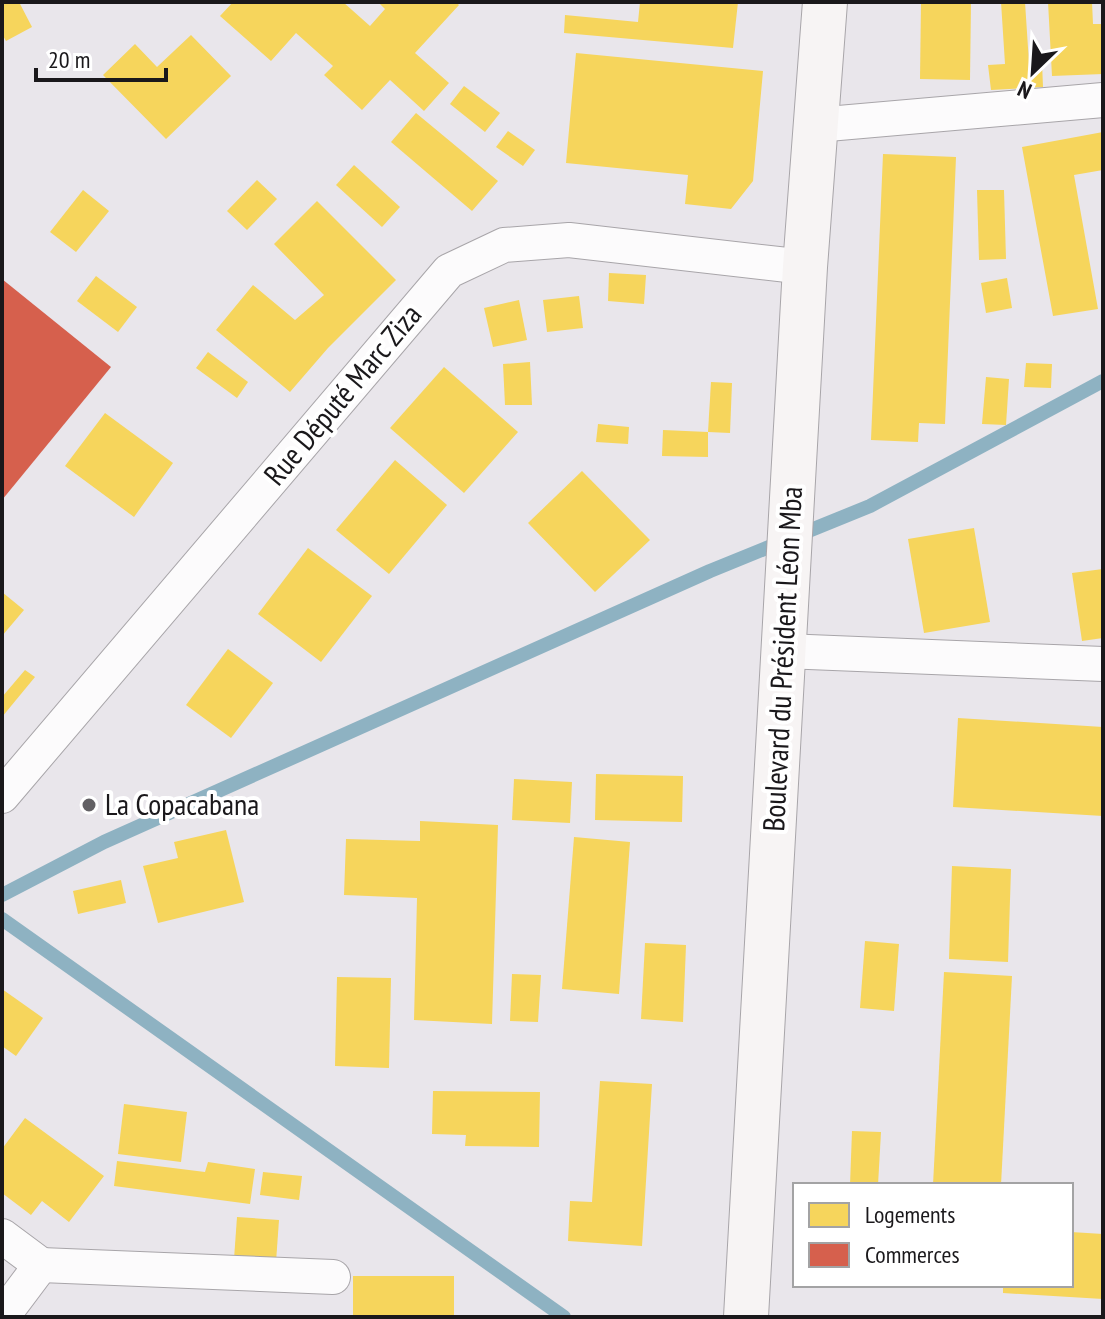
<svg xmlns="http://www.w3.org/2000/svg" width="1105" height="1319" viewBox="0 0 1105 1319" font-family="'PT Sans Narrow',sans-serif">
  <rect width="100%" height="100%" fill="#e9e6eb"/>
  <g fill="#f6d55c">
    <path d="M 2,2 L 19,2 L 32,27 L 6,41 L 2,34 Z"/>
    <path d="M 233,2 L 343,2 L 370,26 L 385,9 L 378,2 L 456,2 L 459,5 L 415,53 L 449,83 L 424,111 L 390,80 L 362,110 L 324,75 L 333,66 L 296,33 L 271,61 L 220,16 Z"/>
    <path d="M 640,2 L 738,2 L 733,48 L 564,33 L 565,15 L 638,22 Z"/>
    <path d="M 921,2 L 971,2 L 970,80 L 920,79 Z"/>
    <path d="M 1001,2 L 1025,2 L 1029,63 L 1042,62 L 1043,87 L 991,90 L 988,65 L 1005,64 Z"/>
    <path d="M 1048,2 L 1092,2 L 1093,24 L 1103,24 L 1103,74 L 1052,76 Z"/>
    <path d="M 191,35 L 231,76 L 166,139 L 103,75 L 135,44 L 157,67 Z"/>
    <path d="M 576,53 L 763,71 L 753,181 L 731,209 L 685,204 L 688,175 L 566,163 Z"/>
    <path d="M 464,86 L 500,113 L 485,132 L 450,104 Z"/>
    <path d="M 416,113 L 498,181 L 472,211 L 391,142 Z"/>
    <path d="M 508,131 L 535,150 L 523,166 L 496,147 Z"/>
    <path d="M 1103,132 L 1103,170 L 1074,175 L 1098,309 L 1053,316 L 1022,147 Z"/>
    <path d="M 883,154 L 956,157 L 945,424 L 919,423 L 918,442 L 871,440 Z"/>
    <path d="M 354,165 L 400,207 L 382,227 L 336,185 Z"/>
    <path d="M 257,180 L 277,199 L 247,230 L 227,211 Z"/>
    <path d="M 83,190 L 109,211 L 76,252 L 50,232 Z"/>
    <path d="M 977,190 L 1004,190 L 1006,259 L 979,260 Z"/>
    <path d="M 317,201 L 396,280 L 328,348 L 290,392 L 216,330 L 253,285 L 295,320 L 324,295 L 274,244 Z"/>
    <path d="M 609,273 L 646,275 L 644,304 L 608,301 Z"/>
    <path d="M 96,276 L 137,307 L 118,332 L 77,301 Z"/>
    <path d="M 1007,278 L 1012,308 L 986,313 L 981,283 Z"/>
    <path d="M 579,296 L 583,328 L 547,332 L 543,300 Z"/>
    <path d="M 519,300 L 527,340 L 493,347 L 484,308 Z"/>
    <path d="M 208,352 L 248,382 L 237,398 L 196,368 Z"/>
    <path d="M 530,362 L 532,405 L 505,405 L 503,364 Z"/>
    <path d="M 1026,363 L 1052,364 L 1051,388 L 1024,387 Z"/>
    <path d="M 444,367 L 518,432 L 464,493 L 390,428 Z"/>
    <path d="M 986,377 L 1009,379 L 1006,425 L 982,424 Z"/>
    <path d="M 711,382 L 732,383 L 730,433 L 708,432 Z"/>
    <path d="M 105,413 L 173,463 L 134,517 L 65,466 Z"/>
    <path d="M 598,424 L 629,427 L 628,444 L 596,442 Z"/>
    <path d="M 663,430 L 708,432 L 708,457 L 662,456 Z"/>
    <path d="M 395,460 L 447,505 L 389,574 L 336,530 Z"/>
    <path d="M 582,471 L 650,540 L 595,592 L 528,523 Z"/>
    <path d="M 974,528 L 990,622 L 924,633 L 908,539 Z"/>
    <path d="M 308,548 L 372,596 L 321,662 L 258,614 Z"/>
    <path d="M 1103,569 L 1103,638 L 1082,641 L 1072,573 Z"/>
    <path d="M 2,592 L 24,610 L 2,636 Z"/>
    <path d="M 228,649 L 273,683 L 231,738 L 186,705 Z"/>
    <path d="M 25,670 L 35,677 L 2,717 L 2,697 Z"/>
    <path d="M 958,718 L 1103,727 L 1103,816 L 953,807 Z"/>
    <path d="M 596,774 L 683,776 L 682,822 L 595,820 Z"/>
    <path d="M 514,779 L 572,782 L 570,823 L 512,820 Z"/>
    <path d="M 420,821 L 498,825 L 492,1024 L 414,1020 L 417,898 L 344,895 L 346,839 L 420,841 Z"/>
    <path d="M 226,830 L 244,902 L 158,923 L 143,866 L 178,858 L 174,842 Z"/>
    <path d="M 574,837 L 630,842 L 619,994 L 562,989 Z"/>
    <path d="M 952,866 L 1011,869 L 1008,962 L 949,959 Z"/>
    <path d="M 121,880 L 126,903 L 78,914 L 73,891 Z"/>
    <path d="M 865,941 L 899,944 L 894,1011 L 860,1008 Z"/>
    <path d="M 645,943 L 686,945 L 683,1022 L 641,1019 Z"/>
    <path d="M 944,972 L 1012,976 L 1001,1185 L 933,1185 Z"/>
    <path d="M 512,974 L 541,975 L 538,1022 L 510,1021 Z"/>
    <path d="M 337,977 L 391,978 L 389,1068 L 335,1066 Z"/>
    <path d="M 2,989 L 43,1018 L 16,1056 L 2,1046 Z"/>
    <path d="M 600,1081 L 652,1084 L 642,1246 L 568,1241 L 570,1201 L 592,1202 Z"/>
    <path d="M 433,1091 L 540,1092 L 539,1147 L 465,1146 L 466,1135 L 432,1134 Z"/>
    <path d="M 124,1104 L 187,1112 L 181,1162 L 118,1154 Z"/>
    <path d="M 25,1118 L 104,1176 L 69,1222 L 42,1201 L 31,1215 L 2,1193 L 2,1149 Z"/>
    <path d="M 852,1131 L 881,1132 L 878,1185 L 850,1185 Z"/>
    <path d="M 117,1161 L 205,1172 L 208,1162 L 255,1169 L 250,1204 L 114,1186 Z"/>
    <path d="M 263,1172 L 302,1176 L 299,1200 L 260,1195 Z"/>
    <path d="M 237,1217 L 279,1220 L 276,1262 L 234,1259 Z"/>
    <path d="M 1071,1232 L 1103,1234 L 1103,1299 L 1003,1293 L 1003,1285 L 1071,1285 Z"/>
    <rect x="353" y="1276" width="101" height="41"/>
  </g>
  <path fill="#d6604d" d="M 2,279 L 111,367 L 2,500 Z"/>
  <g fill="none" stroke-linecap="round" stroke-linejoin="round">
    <g stroke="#8eb2c2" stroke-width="14">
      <path d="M 2,895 L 104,842 L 710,571 L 870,506 L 1103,381"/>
      <path d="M 2,919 L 564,1317"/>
    </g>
    <defs>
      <g id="street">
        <path d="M 816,125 L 1103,100"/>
        <path d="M 784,651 L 1103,664"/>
        <path d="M 2,796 L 449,271 L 504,245 L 569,240 L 805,267"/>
        <path d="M 2,1236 L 41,1265 L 2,1317"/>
        <path d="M 41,1265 L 333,1277"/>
      </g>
      <path id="secondary" d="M 746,1317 L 805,267 L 825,2"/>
    </defs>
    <use href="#street" stroke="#a8a5a9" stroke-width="36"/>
    <use href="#secondary" stroke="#a8a5a9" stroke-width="46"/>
    <use href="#street" stroke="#fcfbfc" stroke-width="34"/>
    <use href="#secondary" stroke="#f7f4f4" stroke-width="44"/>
  </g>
  <circle fill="#626064" stroke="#fff" stroke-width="3" cx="89" cy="805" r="8"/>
  <g text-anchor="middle" stroke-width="8" stroke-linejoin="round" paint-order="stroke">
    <g font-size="30" fill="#1a181b" stroke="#fff">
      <text transform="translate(343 395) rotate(-50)" y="10">Rue Député Marc Ziza</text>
      <text transform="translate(783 659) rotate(-87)" y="10">Boulevard du Président Léon Mba</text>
    </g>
    <g font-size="30" fill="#1a181b" stroke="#fff" text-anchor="start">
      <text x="105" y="815">La Copacabana</text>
    </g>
  </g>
  <rect width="1105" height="1319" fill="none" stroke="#1a181b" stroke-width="8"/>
  <rect x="793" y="1183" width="280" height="104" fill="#ffffff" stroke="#a3a3a4" stroke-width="2"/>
  <rect x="809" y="1203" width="40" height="24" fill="#f6d55c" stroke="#a3a3a4" stroke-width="2"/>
  <text x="865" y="1223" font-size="24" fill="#1a181b">Logements</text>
  <rect x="809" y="1243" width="40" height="24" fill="#d6604d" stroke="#a3a3a4" stroke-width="2"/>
  <text x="865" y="1263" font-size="24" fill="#1a181b">Commerces</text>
  <g transform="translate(1033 72) rotate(205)" stroke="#ffffff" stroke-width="6" paint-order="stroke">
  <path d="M0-6L14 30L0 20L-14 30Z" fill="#1a181b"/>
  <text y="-12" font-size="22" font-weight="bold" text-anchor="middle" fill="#1a181b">N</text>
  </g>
  <path d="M36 68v12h130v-12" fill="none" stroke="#1a181b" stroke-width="4"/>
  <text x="48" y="68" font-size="24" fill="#1a181b" stroke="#ffffff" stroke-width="6" paint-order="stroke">20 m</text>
</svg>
